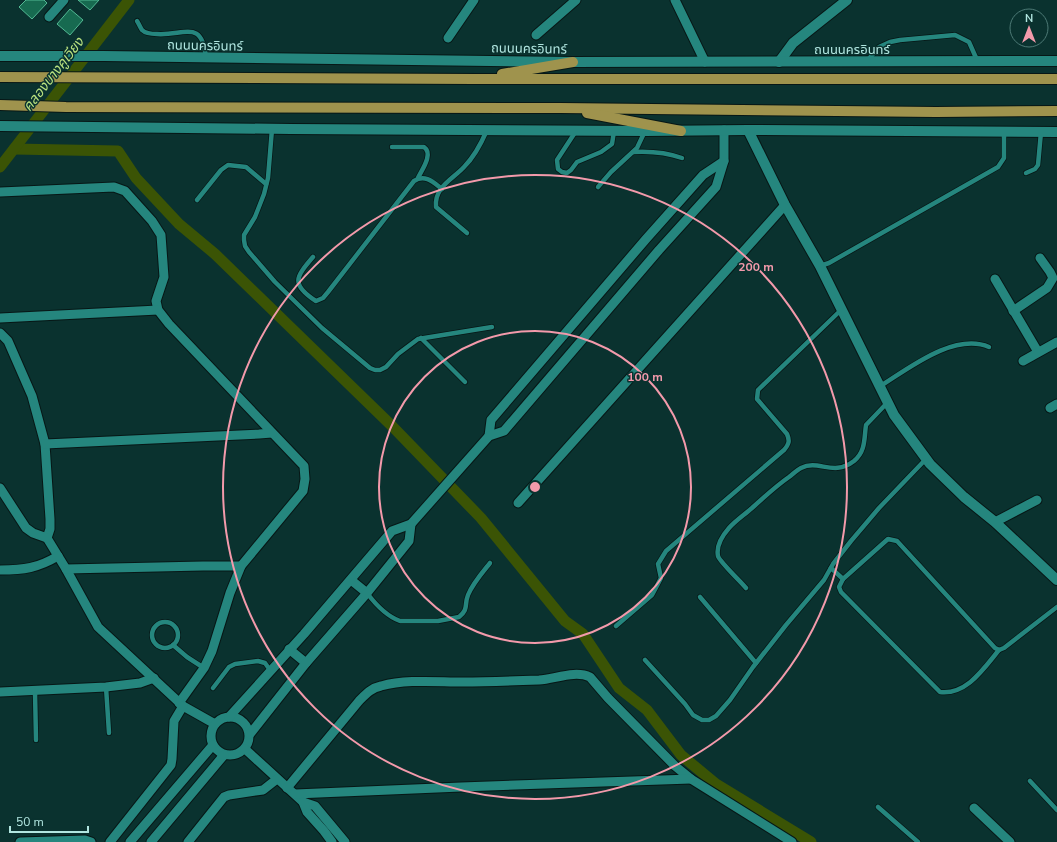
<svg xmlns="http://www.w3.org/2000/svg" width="1057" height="842" viewBox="0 0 1057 842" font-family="'Nunito Sans','Noto Sans Thai',sans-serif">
  <rect width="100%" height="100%" fill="#0a322f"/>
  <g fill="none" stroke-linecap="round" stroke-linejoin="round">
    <g stroke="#3b5405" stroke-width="11">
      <path d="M 14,149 L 118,151 L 136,178 L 179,224 L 215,254 L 392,426 L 481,518 L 565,621 L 583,634 L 619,688 L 647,710 L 681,755 L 716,784 L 811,842"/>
      <path d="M 0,167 L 129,0"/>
    </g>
  </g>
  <g fill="#176a50" stroke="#53b994">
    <path d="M 26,0 L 44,0 L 47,3 L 32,19 L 19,7 Z"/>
    <path d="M 78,0 L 99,0 L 90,10 Z"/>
    <path d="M 70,9 L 83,20 L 70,35 L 57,24 Z"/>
  </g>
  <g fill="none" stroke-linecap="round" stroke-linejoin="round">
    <defs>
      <g id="service">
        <path d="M 137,21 C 139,24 140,27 142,30 C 146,34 152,34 157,34 C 184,36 202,18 206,58"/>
        <path d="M 867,61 L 879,47 L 890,42 L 900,40 L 955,35 L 969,42 L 977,60"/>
        <path d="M 272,129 L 268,178 L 264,194 L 255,217 L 244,235 L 244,240 L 245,246 L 249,252 L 275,282 L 322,328 L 370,368 L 375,370 L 380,370 L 386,367 L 398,354 L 418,339 L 492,327"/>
        <path d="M 576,131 L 557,160 L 558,169 L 562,172 L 567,173 L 571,170 L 577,162 L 601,152 L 612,144 L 614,131"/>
        <path d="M 392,147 L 424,147 C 434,154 421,171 418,178"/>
        <path d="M 633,152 C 650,151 665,152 682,158"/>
        <path d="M 1026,173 L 1035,169 L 1038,165 L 1041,132"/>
        <path d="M 598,187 L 611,172 L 637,148 L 645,131"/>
        <path d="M 197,200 L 221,170 L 228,165 L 246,167 L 266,184"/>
        <path d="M 467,233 L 436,207 C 434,187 453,179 464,167 C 475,156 481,144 487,130"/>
        <path d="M 313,257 C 296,277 290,284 316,301 L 323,298 L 328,292 L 414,181 C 425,174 433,182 442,189"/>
        <path d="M 820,266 L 829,263 L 998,167 L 1004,158 L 1004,131"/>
        <path d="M 421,338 L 465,382"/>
        <path d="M 879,387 C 908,369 954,332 989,347"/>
        <path d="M 831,568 L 843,579 L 888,539 L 897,541 L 995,648 L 999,650 L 1004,648 L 1057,607"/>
        <path d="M 843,579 L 839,587 L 841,592 L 940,692 C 967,695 984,668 999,650"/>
        <path d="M 746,588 C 741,582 719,561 718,556 C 716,546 722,536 729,528 C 735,521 744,515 752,508 C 764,497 776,486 789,477 C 793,474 797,470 801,468 C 819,459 833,477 854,461 C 866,451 864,438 866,425 L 887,403"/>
        <path d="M 367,593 C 376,605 386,616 400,621 L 438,621 L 459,617 C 469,609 464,605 468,595 C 473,583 482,573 490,563"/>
        <path d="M 700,597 L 756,663"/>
        <circle cx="165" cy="635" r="13"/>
        <path d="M 616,626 L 652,595 L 661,578 L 658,564 L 666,551 L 784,450 C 789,444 790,441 787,434 L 757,399 L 758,390 L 841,310"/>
        <path d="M 173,645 L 187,657 L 204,668"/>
        <path d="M 645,660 L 685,704 L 693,715 L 702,720 L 709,720 L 716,716 L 730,700 L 753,667 L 786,625 L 824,580 L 833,564 L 851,541 L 879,508 L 925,460"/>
        <path d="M 106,687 L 109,733"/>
        <path d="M 213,688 L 229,667 L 235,664 L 258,661 L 265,663 L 270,670"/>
        <path d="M 35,691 L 36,740"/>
        <path d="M 1030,781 L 1057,810"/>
        <path d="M 878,807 L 918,842"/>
      </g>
      <g id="minor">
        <path d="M 675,0 L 705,62"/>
        <path d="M 49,17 L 64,0"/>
        <path d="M 536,35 L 576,0"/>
        <path d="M 448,38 L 474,0"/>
        <path d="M 0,192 L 114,187 L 125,191 L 152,221 L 161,235 L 164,277 L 156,301 L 158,310 L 169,324 L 304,466 L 305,479 L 303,491 L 241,566 L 230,593 L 212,651 L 204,668 L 179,703"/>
        <path d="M 995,279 L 1038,352"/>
        <path d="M 1013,311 L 1047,288 L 1053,278 L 1050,272 L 1040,258"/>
        <path d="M 0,318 L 158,310"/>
        <path d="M 0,333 L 8,341 L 32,396 L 45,444 L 50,519 L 50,529 L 47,538 L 66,569 L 98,627 L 183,706 L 215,724"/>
        <path d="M 1023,361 L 1057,342"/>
        <path d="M 1050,408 L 1057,404"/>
        <path d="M 489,436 L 491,420 L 646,239 L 703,175 L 724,161"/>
        <path d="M 45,444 L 259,434 L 272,433"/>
        <path d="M 0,488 L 26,528 L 33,533 L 47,538"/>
        <path d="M 518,503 L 785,205"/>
        <path d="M 995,522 L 1037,500"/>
        <path d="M 66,569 L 203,566 L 241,566"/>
        <path d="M 0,570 C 24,570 38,568 58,556"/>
        <path d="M 351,580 L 367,593"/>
        <path d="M 289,649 L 306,663"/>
        <path d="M 0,692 L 106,687 L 140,683 L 154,678"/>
        <circle cx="230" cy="736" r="19"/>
        <path d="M 229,717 L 304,634 L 392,531 L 411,524 L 489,436 L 504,431 L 659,250 L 716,187 L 724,161 L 724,130"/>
        <path d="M 250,734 L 306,663 L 367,593 L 409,541 L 411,524"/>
        <path d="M 245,749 L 303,802 L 315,806 L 345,842"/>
        <path d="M 287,788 L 359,701 C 365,695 371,688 381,686 C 407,679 436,682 463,682 C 488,682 514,681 539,680 C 555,679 575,670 590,677 L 608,698 L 675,766 L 691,779 L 792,842"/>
        <path d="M 295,794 L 461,787 L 691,779"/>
        <path d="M 303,802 L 307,812 L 324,831 L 332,842"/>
        <path d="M 974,808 L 1010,842"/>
        <path d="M 20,842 L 85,840 L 91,842"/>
        <path d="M 110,842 L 171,765 L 172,759 L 174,721 L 183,706"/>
        <path d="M 130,842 L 213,745"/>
        <path d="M 151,842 L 224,755"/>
        <path d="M 188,842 L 224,797 L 229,795 L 263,790 L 277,779"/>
      </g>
      <g id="tertiary">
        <path d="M 779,62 L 793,43 L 847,0"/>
        <path d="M 748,130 L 785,205 L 820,266 L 894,415 L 930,464 L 964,497 L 995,522 L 1057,580"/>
      </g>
      <g id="secondary">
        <path d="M 0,56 L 104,56 L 573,62 L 1057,61"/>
        <path d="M 0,126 L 291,129 L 645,131 L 748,130 L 1057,132"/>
      </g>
      <g id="primary">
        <path d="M 502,74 L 573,62"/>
        <path d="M 0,77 L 474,79 L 1057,79"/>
        <path d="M 0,105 L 66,107 L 561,108 L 936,112 L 1057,111"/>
        <path d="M 587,113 L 681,131"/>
      </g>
    </defs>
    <use href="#service" stroke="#071716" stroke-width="6"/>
    <use href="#minor" stroke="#071716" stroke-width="11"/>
    <use href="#tertiary" stroke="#071716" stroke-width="12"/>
    <use href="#secondary" stroke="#071716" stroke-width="12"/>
    <use href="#primary" stroke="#071716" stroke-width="12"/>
    <use href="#service" stroke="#25867e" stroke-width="4.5"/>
    <use href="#minor" stroke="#25867e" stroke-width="9"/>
    <use href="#tertiary" stroke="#25867e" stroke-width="10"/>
    <use href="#secondary" stroke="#25867e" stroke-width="10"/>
    <use href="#primary" stroke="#9f934d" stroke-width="10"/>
  </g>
  <g fill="none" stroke="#f39aab" stroke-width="2">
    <circle cx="535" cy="487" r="156"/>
    <circle cx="535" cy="487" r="312"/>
  </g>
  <g text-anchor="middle" stroke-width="3" stroke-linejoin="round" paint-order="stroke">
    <g font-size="13" fill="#b1e6e0" stroke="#0a322f">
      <text transform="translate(205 45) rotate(1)" y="5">ถนนนครอินทร์</text>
      <text transform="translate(529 48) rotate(1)" y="5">ถนนนครอินทร์</text>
      <text x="852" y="54">ถนนนครอินทร์</text>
    </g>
    <g font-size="14" font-style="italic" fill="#bae280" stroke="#0a322f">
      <text transform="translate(53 74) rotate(-52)" y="5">คลองบางคูเวียง</text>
    </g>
  </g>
  <circle cx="535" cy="487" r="6" fill="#f39aab" stroke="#0a322f" stroke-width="2"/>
  <g font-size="12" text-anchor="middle" font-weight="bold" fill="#f39aab" stroke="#0a322f" stroke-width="3" stroke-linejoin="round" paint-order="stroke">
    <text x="756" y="271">200 m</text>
    <text x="645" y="381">100 m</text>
  </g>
  <g transform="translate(1029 28)"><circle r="19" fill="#0a322f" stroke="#4d7a76"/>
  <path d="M0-3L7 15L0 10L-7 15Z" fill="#f39aab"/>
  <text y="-6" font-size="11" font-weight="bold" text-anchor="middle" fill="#b1e6e0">N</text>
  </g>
  <path d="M10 826v6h78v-6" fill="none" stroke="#b1e6e0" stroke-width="2"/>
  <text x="16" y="826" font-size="12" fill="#b1e6e0" stroke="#0a322f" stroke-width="3" paint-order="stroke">50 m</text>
</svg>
